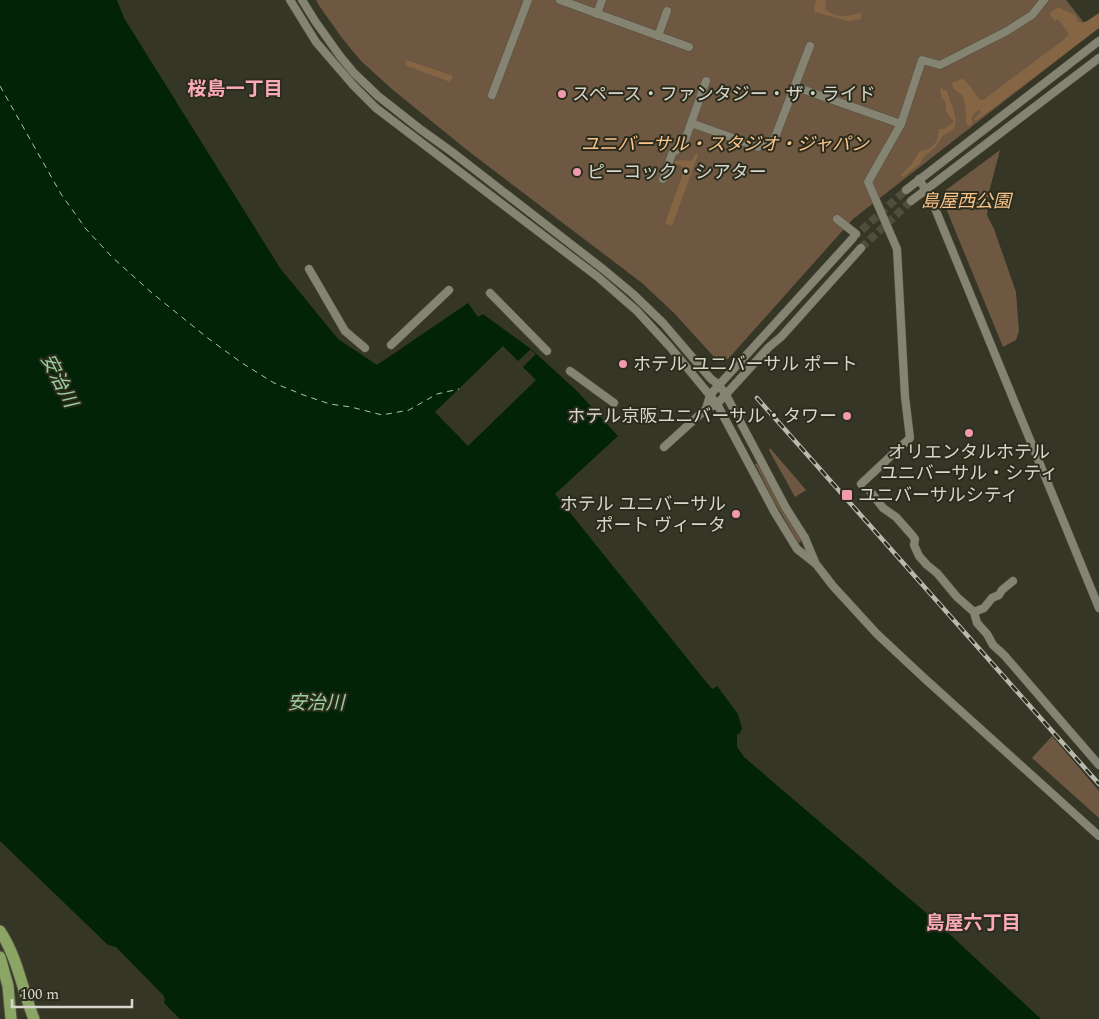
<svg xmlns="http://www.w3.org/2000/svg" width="1099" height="1019" viewBox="0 0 1099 1019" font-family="Spectral,'Noto Sans JP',serif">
  <rect width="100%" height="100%" fill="#363626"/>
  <g fill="#6e5842">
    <path d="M 316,0 L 1066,0 L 1092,33 L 853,219 L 728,359 L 715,358 L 674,313 L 642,283 L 467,150 L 393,90 L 361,61 L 342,38 L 320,7 Z"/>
    <path d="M 1000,150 L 989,192 L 987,215 L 994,229 L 1016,292 L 1019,331 L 1016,340 L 1003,347 L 943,201 L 946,190 Z"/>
    <path d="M 770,448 L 806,490 L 795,497 L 769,450 Z"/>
    <path d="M 758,463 L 780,505 L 801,539 L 801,541 L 800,543 L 798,542 L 772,498 L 755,464 Z"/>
    <path d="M 1052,736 L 1099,791 L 1099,818 L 1032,758 Z"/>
  </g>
  <g fill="#856543">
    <path d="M 816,0 L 826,0 L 825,9 C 839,20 846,16 861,13 L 861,19 L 849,21 L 815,12 L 814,9 Z"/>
    <path d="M 1058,7 L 1075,15 L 1078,21 L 1082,23 L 1087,21 L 1099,13 L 1099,28 L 976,121 L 974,119 L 981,112 L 979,110 L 974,114 L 971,118 L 973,123 L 969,126 L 966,123 C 966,118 966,109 965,104 C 964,101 963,99 963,96 L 953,88 L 952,83 L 962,79 L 965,80 L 980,100 L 983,100 L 1062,41 L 1069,34 L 1058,19 L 1055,21 L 1049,14 Z"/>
    <path d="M 407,60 L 453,76 L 450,82 L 405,65 Z"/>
    <path d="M 942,88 L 943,90 L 947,91 L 948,94 C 951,104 960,120 953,129 C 951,132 946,134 943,136 C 939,140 938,145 933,149 C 928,154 922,155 921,163 L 903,177 L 901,175 L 910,166 L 920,151 C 933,150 939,141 939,129 L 944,129 L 954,122 L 946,111 C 946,106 947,102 942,98 L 940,89 Z"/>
    <path d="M 695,154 L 698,155 L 672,226 L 665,223 L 685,168 L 675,163 L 675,161 L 684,160 L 692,161 Z"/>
  </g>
  <path fill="#022308" d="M 0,0 L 117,0 L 124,18 L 280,268 L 338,339 L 377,365 L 468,303 L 478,317 L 483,314 L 531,349 L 577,391 L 618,436 L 555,494 L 711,688 L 713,689 L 717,686 L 738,714 L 742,729 L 739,734 L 737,734 L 737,747 L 744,757 L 931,917 L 1041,1019 L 180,1019 L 164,1003 L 165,999 L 163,995 L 116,947 L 108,945 L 0,841 Z"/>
  <path fill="#363626" d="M 503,346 L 518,361 L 531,349 L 533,352 L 536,354 L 523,367 L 536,380 L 468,446 L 435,412 Z"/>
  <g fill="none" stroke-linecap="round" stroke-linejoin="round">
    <path stroke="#98d19d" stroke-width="1" stroke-dasharray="6 5" stroke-linecap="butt" d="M 0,86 L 61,194 L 86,229 L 112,257 L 152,293 L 209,339 L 242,363 L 274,383 L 306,396 L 330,404 L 351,407 L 382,415 L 409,410 L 437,394 L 459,389"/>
    <g stroke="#4e4e3f" stroke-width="8" stroke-dasharray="8 4" stroke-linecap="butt">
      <path d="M 853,238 L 906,190"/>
      <path d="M 861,248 L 911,201"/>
    </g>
    <defs>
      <g id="minor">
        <path d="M 290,0 L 316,42 L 353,85 L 376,108 L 598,277 L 637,311 L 670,347 L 717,404 L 775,513 L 797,549 L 816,564 L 833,586 L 877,634 L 923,677 L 1099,836"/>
        <path d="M 302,0 L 315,21 L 340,56 L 354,73 L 378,96 L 420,129 L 452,152 L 603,269 L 633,294 L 663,323 L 711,379 L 719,385 L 726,395 L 786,508 L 805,538 L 815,562"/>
        <path d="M 560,0 L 689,47"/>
        <path d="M 597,14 L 602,0"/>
        <path d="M 658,36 L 667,11"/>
        <path d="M 799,88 L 901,124 L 922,60 L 940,65 L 1007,31 L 1032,15 L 1044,0"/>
        <path d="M 492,95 L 528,0"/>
        <path d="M 691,123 L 758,147 L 764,142 L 774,140 L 810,46"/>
        <path d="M 663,179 L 672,154 L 684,143 L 706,81"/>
        <path d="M 919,179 L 932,201 L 1099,608"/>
        <path d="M 906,190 L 1099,41"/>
        <path d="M 911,201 L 1099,58"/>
        <path d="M 837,219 L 856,234"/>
        <path d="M 309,269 L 345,331 L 365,348"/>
        <path d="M 490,293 L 547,351"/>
        <path d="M 391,345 L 449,290"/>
        <path d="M 570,371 L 614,403"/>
        <path d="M 713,406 L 717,404 L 769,347 L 781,337 L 861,248"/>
        <path d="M 664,447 L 706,409 L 710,395 L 719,385 L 853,238"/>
        <path d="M 861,484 L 910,438 L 905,397 L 897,249 L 868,182 L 901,124"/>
        <path d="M 870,491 L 883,508 L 896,517 L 911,534 L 915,539 L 914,545 L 919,556 L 927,565 L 937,573 L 957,597 L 974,612 L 977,623 L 987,634 L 993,645 L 1004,655 L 1099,765"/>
        <path d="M 974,612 L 984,608 L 992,598 L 999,595 L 1002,590 L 1013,581"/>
      </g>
      <g id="highway">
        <path d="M 0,931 C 18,958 22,990 34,1019"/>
        <path d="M 0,957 L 8,986 L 11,1019"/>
      </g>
    </defs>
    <use href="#minor" stroke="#525143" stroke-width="9"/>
    <use href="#highway" stroke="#525143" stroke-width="13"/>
    <use href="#minor" stroke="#858472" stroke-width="8"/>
    <use href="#highway" stroke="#8ba565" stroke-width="11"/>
    <defs>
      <path id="rail" d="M 757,398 L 1099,784"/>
    </defs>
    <use href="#rail" stroke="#b9b9ae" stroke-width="4.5"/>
    <use href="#rail" stroke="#2c2c1c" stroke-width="2.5" stroke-dasharray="8" stroke-linecap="butt"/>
  </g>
  <g fill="#f29aad" stroke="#2c2c1c" stroke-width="2">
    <circle cx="562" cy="94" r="5"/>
    <circle cx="577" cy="172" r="5"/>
    <circle cx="623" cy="364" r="5"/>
    <circle cx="847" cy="416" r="5"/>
    <circle cx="969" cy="433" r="5"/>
    <rect x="841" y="489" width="12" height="12" rx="2.5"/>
    <circle cx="736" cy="514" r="5"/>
  </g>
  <g text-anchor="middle" stroke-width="4" stroke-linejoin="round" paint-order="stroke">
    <g font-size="18" fill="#d6d6cd" stroke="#2c2c1c" text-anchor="start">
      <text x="572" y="100">スペース・ファンタジー・ザ・ライド</text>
      <text x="587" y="178">ピーコック・シアター</text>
      <text x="633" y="370">ホテル ユニバーサル ポート</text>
      <text x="837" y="422" text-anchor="end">ホテル京阪ユニバーサル・タワー</text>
      <text x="969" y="458" text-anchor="middle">オリエンタルホテル<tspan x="969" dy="21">ユニバーサル・シティ</tspan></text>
      <text x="858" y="501">ユニバーサルシティ</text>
      <text x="726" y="510" text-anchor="end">ホテル ユニバーサル<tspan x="726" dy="21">ポート ヴィータ</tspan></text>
    </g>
    <g font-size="18" font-style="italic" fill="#f9c38c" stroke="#2c2c1c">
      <text x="725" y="150">ユニバーサル・スタジオ・ジャパン</text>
      <text x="966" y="207">島屋西公園</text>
    </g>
    <g font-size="19" font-weight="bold" fill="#fca9ba" stroke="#2c2c1c">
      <text x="235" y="95">桜島一丁目</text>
      <text x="973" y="929">島屋六丁目</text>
    </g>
    <g font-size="19" font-style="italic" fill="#98d19d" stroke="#2c2c1c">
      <text transform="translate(60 380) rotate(63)" y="7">安治川</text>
      <text x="316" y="709">安治川</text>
    </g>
  </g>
  <path d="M12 999v8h120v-8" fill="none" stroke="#d6d6cd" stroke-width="2.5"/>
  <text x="20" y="999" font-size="15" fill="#d6d6cd" stroke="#2c2c1c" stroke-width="4" paint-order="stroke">100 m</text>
</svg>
